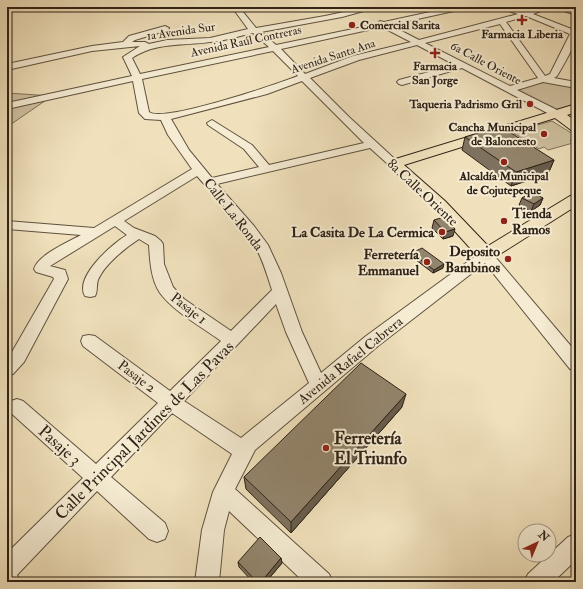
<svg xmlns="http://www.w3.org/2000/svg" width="583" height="589" viewBox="0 0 583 589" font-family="'IM FELL Double Pica',serif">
  <rect width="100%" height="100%" fill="#f0e1bc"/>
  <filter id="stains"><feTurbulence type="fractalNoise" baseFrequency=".005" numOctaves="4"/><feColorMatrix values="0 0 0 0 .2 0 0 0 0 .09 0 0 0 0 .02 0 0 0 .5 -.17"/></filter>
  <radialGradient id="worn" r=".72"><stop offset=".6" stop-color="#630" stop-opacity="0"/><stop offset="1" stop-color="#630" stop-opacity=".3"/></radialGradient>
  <g fill="#cfc1a0" stroke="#7f725c">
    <path d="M 534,81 L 554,82 L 576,86 L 576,106 L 560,111 L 554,110 L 521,93 L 517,86 Z"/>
    <path d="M 7,93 L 52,96 L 7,127 Z"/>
    <path d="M 552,121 L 576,136 L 576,139 L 570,140 L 573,143 L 548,150 L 544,147 L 539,149 L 512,132 Z"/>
  </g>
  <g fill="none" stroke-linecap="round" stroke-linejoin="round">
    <defs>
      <g id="minor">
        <path d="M 7,7 L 26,7 L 23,9 L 7,11 Z"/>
        <path d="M 232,7 L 239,7 L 256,28 L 325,16 L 367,7 L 378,7 L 342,17 L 261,32 L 276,45 L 377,24 L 380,21 L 384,22 L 453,7 L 466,7 L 463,9 L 390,25 L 419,40 L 518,14 L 497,7 L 508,7 L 525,12 L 540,7 L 550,7 L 533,14 L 574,30 L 576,30 C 576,46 565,62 557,76 L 554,78 L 576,82 L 576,88 L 543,82 L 517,90 L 561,112 L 562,114 L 561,116 L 553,116 L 462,68 L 402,85 L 399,84 L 397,82 L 399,80 L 455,65 L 417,45 L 359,60 L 310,78 L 349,117 L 398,162 L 400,164 L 398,166 L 390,166 L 370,148 L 217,184 L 254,226 L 268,245 L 281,273 L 302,332 L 321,373 L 366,336 L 481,252 L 486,250 L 491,252 L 576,352 L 576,371 L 570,369 L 485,263 L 378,346 L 255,450 L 235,489 L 329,574 L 333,582 L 304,582 L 229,511 L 224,530 L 219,582 L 195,582 L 202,530 L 213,492 L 232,454 L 172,413 L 111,477 L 165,523 L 168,531 L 165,539 L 157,542 L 149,539 L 97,491 L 17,575 L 21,582 L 7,582 L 7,553 L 83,478 L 11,413 L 8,407 L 11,401 L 17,399 L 23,401 L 96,464 L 158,403 L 83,346 L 81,341 L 83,336 L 89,335 L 95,336 L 170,391 L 221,341 C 202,327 174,312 160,293 C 151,280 150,261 149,245 L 139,239 C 125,248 104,265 98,280 C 96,286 98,291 95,296 L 90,297 L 85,296 C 74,277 112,244 127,235 L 115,226 L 50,266 L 65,270 L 68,279 L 24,362 L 13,374 L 7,376 L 7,358 L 12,352 L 54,279 L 53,277 L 36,272 L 34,269 C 38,255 68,242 81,235 L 7,229 L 7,221 L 94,228 L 192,169 L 168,135 L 161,120 L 145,119 L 139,113 L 133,81 L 7,109 L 7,103 L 132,76 L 123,57 L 140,46 L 92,51 L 7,70 L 7,64 L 92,46 L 123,42 L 129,36 L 165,26 L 169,28 L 168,30 L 135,40 L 132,42 L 145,42 L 149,44 L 167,40 L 210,38 L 248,29 ZM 526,16 L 570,34 L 550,74 L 545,76 L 506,22 ZM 500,24 L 538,78 L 510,86 L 425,43 ZM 382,27 L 411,42 L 353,56 L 305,74 L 281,49 ZM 253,33 L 269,47 L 140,74 L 132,58 C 155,42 183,46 210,42 C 225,41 238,36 253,33 ZM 273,51 L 298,76 C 277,84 163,123 149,112 L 142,79 ZM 302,81 L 364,143 L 269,165 L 252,145 L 212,120 L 207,123 L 208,125 L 244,149 L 259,167 L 212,178 L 189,150 L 171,119 L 267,94 ZM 197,176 C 217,199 239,220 255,246 C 263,260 267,275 272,290 L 231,331 L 184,299 L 173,287 L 164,264 L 163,244 L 161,241 L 155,236 L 134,228 L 124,221 ZM 276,304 L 286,332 L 309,383 L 241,438 L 184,401 Z"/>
        <path d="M 275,7 L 296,7 L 284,11 Z"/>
        <path d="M 552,7 L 563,7 L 576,11 L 576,15 Z"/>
        <path d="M 576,534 L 576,560 L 553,582 L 524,582 L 528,574 L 568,537 Z"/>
      </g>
      <path id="major" d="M 576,104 L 576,112 L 567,115 L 576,121 L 576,131 L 571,130 L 555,118 L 404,165 L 445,201 L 488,246 L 570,196 L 576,194 L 576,206 L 492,259 L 486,261 L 480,259 L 433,207 L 387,164 L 389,161 Z"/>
    </defs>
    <use href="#minor" stroke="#5f5240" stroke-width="2"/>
    <use href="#major" stroke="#2f2217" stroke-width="2"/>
    <use href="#minor" fill="#f5ecd3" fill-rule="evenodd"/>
    <use href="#major" fill="#f0e1bc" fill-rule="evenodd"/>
  </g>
  <g fill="#7e725e" stroke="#2f2217">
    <path d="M 465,137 L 554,160 L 548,174 L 511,186 L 462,150 Z"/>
    <path d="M 522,198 L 543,198 L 540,205 L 531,211 L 519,205 Z"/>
    <path d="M 434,220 L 453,236 L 443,239 L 432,228 Z"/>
    <path d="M 412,253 L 443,268 L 433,273 L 412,257 Z"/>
    <path d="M 402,407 L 291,533 L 246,489 L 244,477 Z"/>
    <path d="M 281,558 L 282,563 L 266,582 L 253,582 L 239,567 L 238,562 Z"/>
  </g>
  <g fill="#675d4c" stroke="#2f2217">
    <path d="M 554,160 L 548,174 L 511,186 L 516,172 Z"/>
    <path d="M 543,198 L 540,205 L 531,211 L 534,204 Z"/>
    <path d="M 455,229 L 453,236 L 443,239 L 445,232 Z"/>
    <path d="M 444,264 L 443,268 L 433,273 L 434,270 Z"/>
    <path d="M 406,394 L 402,407 L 291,533 L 291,522 Z"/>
    <path d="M 281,558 L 282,563 L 266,582 L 261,582 Z"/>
  </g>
  <g fill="#93856d" stroke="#2f2217">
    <path d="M 500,126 L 554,160 L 516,172 L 465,137 Z"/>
    <path d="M 531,192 L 543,198 L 534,204 L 522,198 Z"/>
    <path d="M 444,217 L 455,229 L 445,232 L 434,220 Z"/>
    <path d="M 422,248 L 444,264 L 434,270 L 412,253 Z"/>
    <path d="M 361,363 L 406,394 L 291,522 L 244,477 Z"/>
    <path d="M 260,537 L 281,558 L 261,582 L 257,582 L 238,562 Z"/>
  </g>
  <g fill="#8f2418" stroke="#f5ecd3" stroke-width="1.5">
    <path d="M520 14h4v4h4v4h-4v4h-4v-4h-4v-4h4z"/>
    <circle cx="352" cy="25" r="4"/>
    <path d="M433 47h4v4h4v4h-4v4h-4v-4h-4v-4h4z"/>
    <circle cx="530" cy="104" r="4"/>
    <circle cx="544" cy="134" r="4"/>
    <circle cx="504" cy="162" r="4"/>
    <circle cx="504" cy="221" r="4"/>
    <circle cx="442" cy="232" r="4"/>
    <circle cx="508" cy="259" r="4"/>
    <circle cx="427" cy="262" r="4"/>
    <circle cx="326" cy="448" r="4"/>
  </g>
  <g text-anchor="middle" stroke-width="4" stroke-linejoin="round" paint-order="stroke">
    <g font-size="12" font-weight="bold" fill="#2f2217" stroke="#f5ecd3">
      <text x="360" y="29" text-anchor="start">Comercial Sarita</text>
      <text x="522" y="38">Farmacia Liberia</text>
      <text x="435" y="70">Farmacia<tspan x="435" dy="14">San Jorge</tspan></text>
      <text x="522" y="108" text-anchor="end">Taqueria Padrismo Gril</text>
      <text x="536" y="131" text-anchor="end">Cancha Municipal<tspan x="536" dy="14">de Baloncesto</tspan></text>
      <text x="504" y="180">Alcaldía Municipal<tspan x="504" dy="14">de Cojutepeque</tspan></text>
    </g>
    <g font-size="12" fill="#2f2217" stroke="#f5ecd3">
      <text transform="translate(181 31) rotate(-8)" y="4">1a Avenida Sur</text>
      <text transform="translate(246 41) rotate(-12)" y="4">Avenida Raúl Contreras</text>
      <text transform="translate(333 56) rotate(-18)" y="4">Avenida Santa Ana</text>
      <text transform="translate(486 63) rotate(28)" y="4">6a Calle Oriente</text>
    </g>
    <g font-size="14" fill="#2f2217" stroke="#f5ecd3">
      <text transform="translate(423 192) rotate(43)" y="5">8a Calle Oriente</text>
      <text transform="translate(234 214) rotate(52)" y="5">Calle La Ronda</text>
      <text transform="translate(189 308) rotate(38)" y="5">Pasaje 1</text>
      <text transform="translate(350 360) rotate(-39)" y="5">Avenida Rafael Cabrera</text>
      <text transform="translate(137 376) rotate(37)" y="5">Pasaje 2</text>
    </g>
    <g font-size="14" font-weight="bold" fill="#2f2217" stroke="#f5ecd3" text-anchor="end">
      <text x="512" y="218" text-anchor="start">Tienda<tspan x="512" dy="16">Ramos</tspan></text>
      <text x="434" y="237">La Casita De La Cermica</text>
      <text x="500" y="256">Deposito<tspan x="500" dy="16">Bambinos</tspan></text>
      <text x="419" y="259">Ferretería<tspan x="419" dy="16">Emmanuel</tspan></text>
    </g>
    <g font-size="17" fill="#2f2217" stroke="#f5ecd3">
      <text transform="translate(144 430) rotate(-45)" y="6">Calle Principal Jardines de Las Pavas</text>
      <text transform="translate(60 445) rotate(42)" y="6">Pasaje 3</text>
    </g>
    <g font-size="17" font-weight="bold" fill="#2f2217" stroke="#f5ecd3" text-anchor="start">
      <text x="334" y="444">Ferretería<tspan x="334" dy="20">El Triunfo</tspan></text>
    </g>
  </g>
  <rect width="583" height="589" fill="none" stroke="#f0e1bc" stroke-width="24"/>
  <rect x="8" y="8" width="567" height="573" fill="none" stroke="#2f2217" stroke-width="2"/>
  <rect x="12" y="12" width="559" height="565" fill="none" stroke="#2f2217"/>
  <g transform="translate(537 543) rotate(44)"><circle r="19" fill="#f5ecd3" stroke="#a69b88"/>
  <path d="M0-3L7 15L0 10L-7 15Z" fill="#8f2418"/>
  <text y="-6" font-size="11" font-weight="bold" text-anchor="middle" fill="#2f2217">N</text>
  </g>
  <rect width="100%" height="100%" filter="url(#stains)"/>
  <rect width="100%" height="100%" fill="url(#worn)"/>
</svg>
